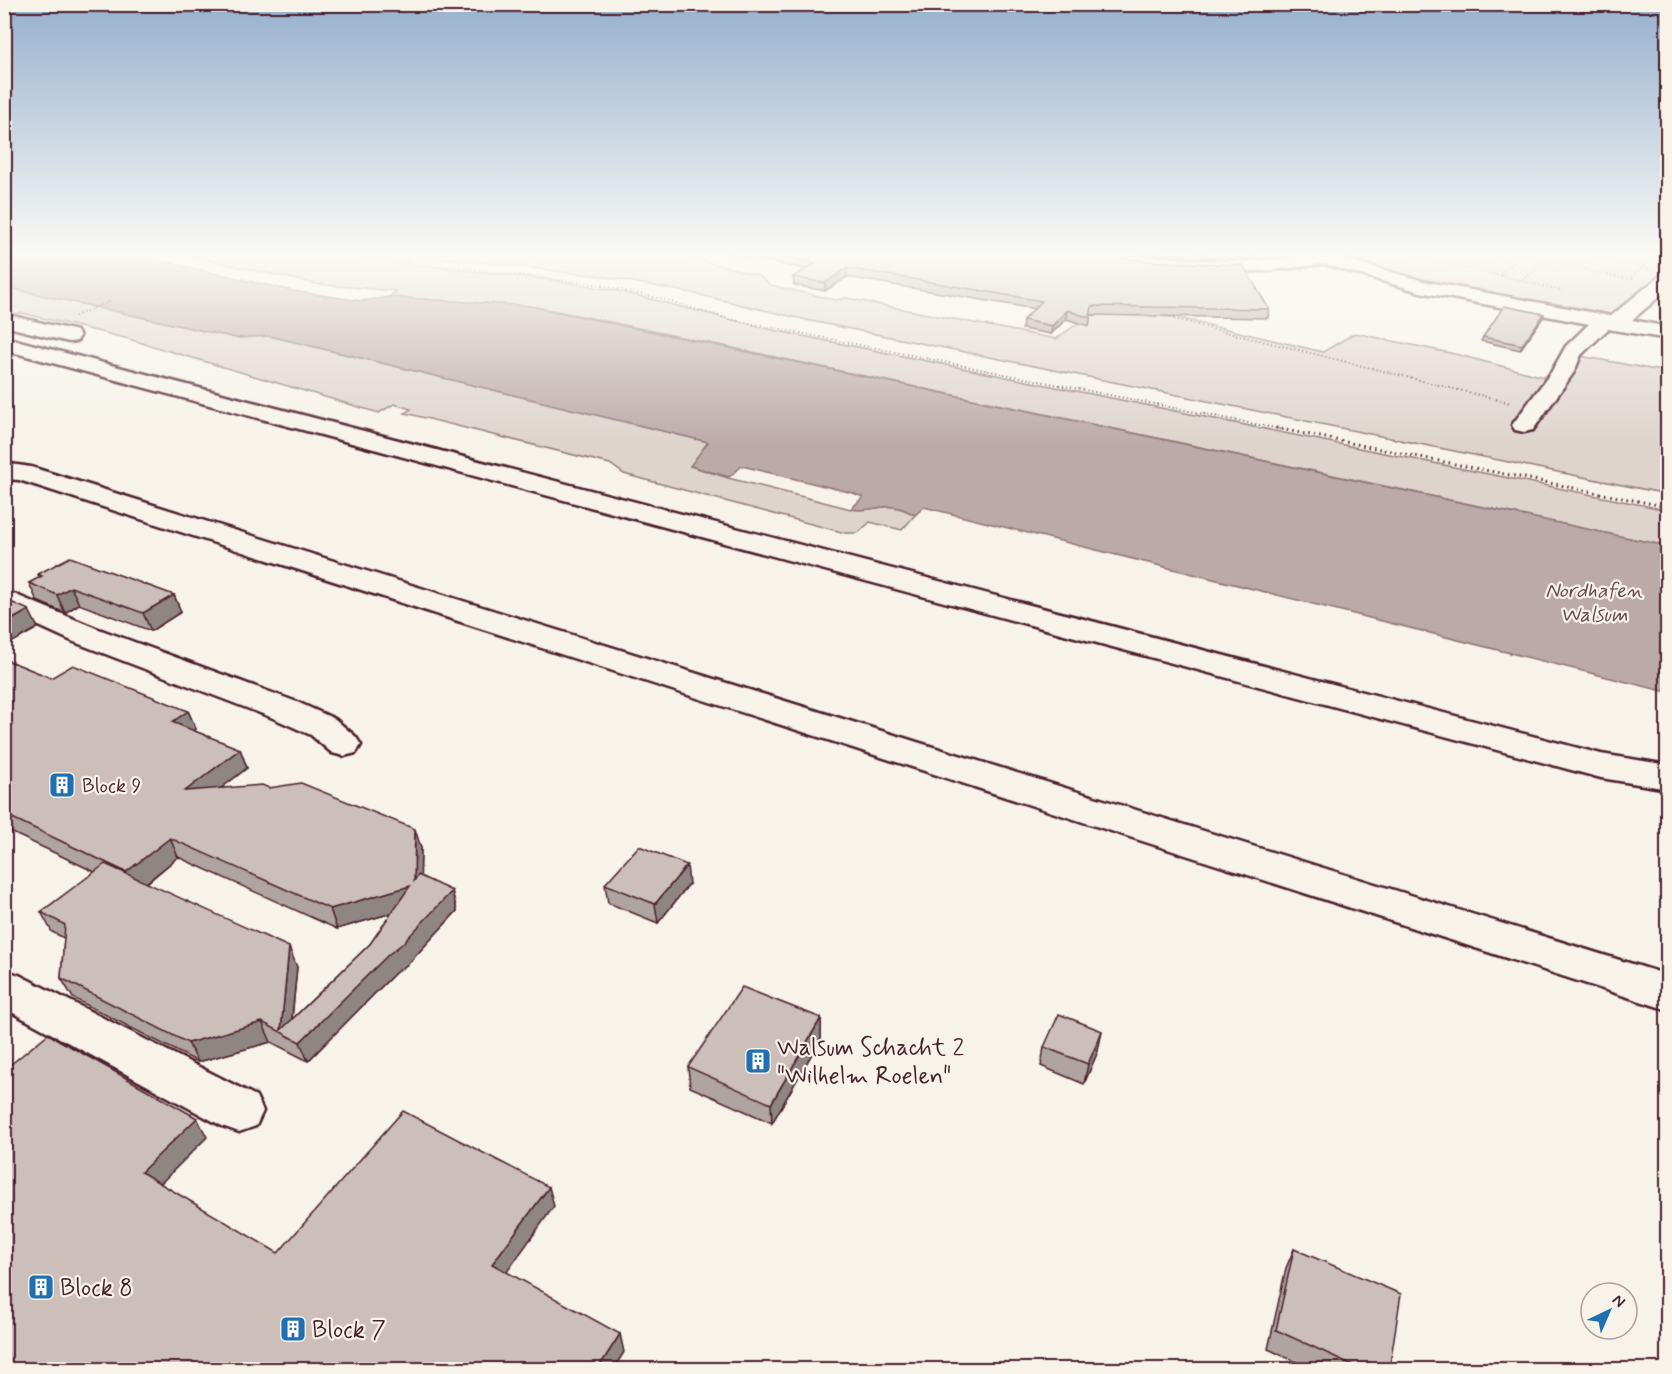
<svg xmlns="http://www.w3.org/2000/svg" width="1672" height="1374" viewBox="0 0 1672 1374" font-family="Mynerve,sans-serif">
  <rect width="100%" height="100%" fill="#f7f3e8"/>
  <filter id="ink" filterUnits="userSpaceOnUse"><feTurbulence type="fractalNoise" baseFrequency=".0167" numOctaves="2"/><feDisplacementMap in="SourceGraphic" scale="12" xChannelSelector="R" yChannelSelector="G"/><feConvolveMatrix kernelMatrix="1 2 1 2 8 2 1 2 1" color-interpolation-filters="sRGB"/></filter>
  <g filter="url(#ink)">
    <g fill="#ded4cc" stroke="#947a7c" stroke-width="1.5">
      <path d="M 177,253 L 334,253 L 374,260 L 552,280 L 618,291 L 773,330 L 1667,510 L 1667,546 L 582,316 L 530,306 L 389,297 L 397,291 L 316,284 Z"/>
      <path d="M 401,253 L 521,253 L 532,257 L 545,253 L 675,253 L 759,276 L 770,285 L 836,300 L 846,298 L 1056,339 L 1097,309 L 1145,316 L 1175,317 L 1323,352 L 1355,333 L 1455,354 L 1567,383 L 1581,356 L 1667,372 L 1667,494 L 811,321 L 687,292 L 600,276 Z"/>
      <path d="M 1361,253 L 1667,253 L 1668,273 L 1613,319 L 1425,281 L 1343,259 Z"/>
      <path d="M 4,287 L 236,338 L 270,336 L 709,442 L 691,466 L 728,478 L 851,509 C 878,514 884,497 915,515 L 902,530 L 870,522 L 858,533 L 845,533 L 624,474 L 610,464 L 405,413 L 411,409 L 394,404 L 379,413 L 125,338 L 22,313 L 5,316 Z"/>
    </g>
    <path fill="#bcaaa7" stroke="#8e7275" stroke-width="1.5" d="M 5,253 L 127,253 L 293,291 L 361,301 L 389,297 L 530,306 L 1667,546 L 1667,692 L 924,507 L 915,515 C 884,497 878,514 851,509 L 863,497 L 853,493 L 742,466 L 729,477 L 690,466 L 708,442 L 270,336 L 236,338 L 5,287 Z"/>
    <g fill="none" stroke-linecap="round" stroke-linejoin="round">
      <defs>
        <g id="minor">
          <path d="M 1079,253 C 1152,253 1225,268 1299,257 L 1296,253 L 1325,253 L 1423,281 L 1611,316 L 1661,275 L 1668,273 L 1668,289 L 1632,320 L 1668,327 L 1668,339 L 1608,329 L 1581,355 L 1574,372 L 1533,430 L 1524,432 L 1515,430 L 1512,425 L 1552,371 L 1566,346 L 1589,324 L 1420,292 L 1324,264 L 1265,271 L 1205,271 L 1145,267 L 1081,257 Z"/>
          <path d="M 4,314 L 77,331 L 80,336 L 77,341 L 69,342 L 4,326 Z"/>
          <path d="M 4,337 L 1601,754 L 1668,765 L 1668,789 L 1601,778 L 4,350 Z"/>
          <path d="M 4,463 L 31,467 L 1668,975 L 1668,1010 L 19,480 L 4,479 Z"/>
          <path d="M 4,590 L 96,628 L 297,702 L 335,719 L 356,737 L 361,745 L 356,753 L 344,756 L 332,753 L 311,735 L 273,718 L 74,642 L 4,610 Z"/>
          <path d="M 4,970 L 19,975 L 256,1096 L 263,1111 L 256,1126 L 239,1132 L 222,1126 L 4,1008 Z"/>
        </g>
      </defs>
      <use href="#minor" stroke="#4a1f2b" stroke-width="5"/>
      <g stroke="#4a1f2b" stroke-width="2" stroke-dasharray="1 3" stroke-linecap="butt">
        <path d="M 344,253 L 594,284 L 663,299 L 725,318 L 1284,430"/>
        <path d="M 1407,253 L 1563,291"/>
        <path d="M 1479,253 L 1515,261"/>
        <path d="M 1577,253 L 1649,269"/>
        <path d="M 1651,253 L 1668,256"/>
        <path d="M 1549,261 L 1620,278 L 1630,278"/>
        <path d="M 1502,276 L 1500,273 L 1527,253"/>
        <path d="M 1632,279 L 1630,278 L 1659,254"/>
        <path d="M 1522,280 L 1561,253"/>
        <path d="M 75,316 L 111,301"/>
        <path d="M 1174,319 L 1511,403"/>
      </g>
      <path stroke="#4a1f2b" stroke-width="3" stroke-dasharray="1.5 4" stroke-linecap="butt" d="M 1276,428 L 1668,507"/>
      <use href="#minor" fill="#f7f3e8" fill-rule="evenodd"/>
    </g>
    <g fill="#afa49f" stroke="#4a1f2b" stroke-width="1.5" fill-rule="evenodd">
      <path d="M 722,253 L 1091,253 L 1269,309 L 1268,318 L 1091,315 L 1089,326 L 1066,319 L 1051,334 L 1022,329 L 1023,320 L 1035,309 L 847,277 L 825,291 L 794,285 L 793,277 L 806,269 Z"/>
      <path d="M 1121,253 L 1259,253 L 1252,258 L 1244,259 Z"/>
      <path d="M 1542,319 L 1520,350 L 1481,341 L 1483,337 Z"/>
      <path d="M 38,574 L 174,595 L 181,612 L 151,631 L 79,604 L 65,613 L 37,601 L 29,583 L 39,578 Z"/>
      <path d="M 4,659 L 51,678 L 188,711 L 196,729 L 194,731 L 240,749 L 247,768 L 221,788 L 421,848 L 420,877 L 452,891 L 457,911 L 408,964 L 395,973 L 308,1061 L 271,1042 L 198,1062 L 73,998 L 61,978 L 64,938 L 52,932 L 41,912 L 95,872 L 4,829 ZM 178,857 L 337,929 L 392,913 L 370,944 L 292,1019 L 297,967 L 147,883 Z"/>
      <path d="M 605,884 L 689,884 L 658,923 L 608,903 Z"/>
      <path d="M 821,1018 L 821,1038 L 772,1123 L 690,1087 L 688,1067 Z"/>
      <path d="M 1044,1047 L 1098,1051 L 1084,1084 L 1041,1066 Z"/>
      <path d="M 1294,1249 L 1389,1370 L 1314,1370 L 1268,1349 L 1286,1268 Z"/>
    </g>
    <g fill="#8f8682" stroke="#4a1f2b" stroke-width="1.5">
      <path d="M 1253,253 L 1259,253 L 1252,258 Z"/>
      <path d="M 847,268 L 847,277 L 825,291 L 825,283 Z"/>
      <path d="M 1067,310 L 1066,319 L 1051,334 L 1052,326 Z"/>
      <path d="M 1544,314 L 1542,319 L 1520,350 L 1522,345 Z"/>
      <path d="M 71,587 L 79,604 L 65,613 L 57,595 Z"/>
      <path d="M 174,595 L 181,612 L 151,631 L 143,613 Z"/>
      <path d="M 29,610 L 38,628 L 4,647 L 4,624 Z"/>
      <path d="M 188,711 L 196,729 L 180,741 L 172,722 Z"/>
      <path d="M 240,749 L 247,768 L 193,810 L 185,791 Z"/>
      <path d="M 415,829 L 421,848 L 420,901 L 414,881 Z"/>
      <path d="M 170,838 L 178,857 L 136,891 L 126,872 Z"/>
      <path d="M 687,865 L 689,884 L 658,923 L 655,904 Z"/>
      <path d="M 410,886 L 416,906 L 337,929 L 330,909 Z"/>
      <path d="M 452,891 L 457,911 L 408,964 L 395,973 L 308,1061 L 300,1042 Z"/>
      <path d="M 289,947 L 297,967 L 290,1037 L 281,1030 Z"/>
      <path d="M 821,1018 L 821,1038 L 772,1123 L 771,1104 Z"/>
      <path d="M 262,1022 L 271,1042 L 198,1062 L 188,1043 Z"/>
      <path d="M 1102,1031 L 1098,1051 L 1084,1084 L 1088,1064 Z"/>
      <path d="M 197,1118 L 207,1137 L 153,1191 L 141,1172 Z"/>
      <path d="M 549,1187 L 554,1206 L 499,1283 L 492,1264 Z"/>
      <path d="M 620,1334 L 624,1352 L 613,1370 L 597,1370 Z"/>
    </g>
    <g fill="#ccbfb9" stroke="#4a1f2b" stroke-width="1.5">
      <path d="M 764,253 L 1091,253 L 1146,261 L 1243,265 L 1269,309 L 1092,306 L 1090,318 L 1067,310 L 1052,326 L 1023,320 L 1042,301 L 847,268 L 825,283 L 793,277 L 816,263 Z"/>
      <path d="M 1504,306 L 1544,314 L 1522,345 L 1483,337 Z"/>
      <path d="M 70,557 L 174,595 L 143,613 L 71,587 L 57,595 L 29,583 L 42,576 L 38,574 Z"/>
      <path d="M 4,599 L 29,610 L 4,624 Z"/>
      <path d="M 4,659 L 51,678 L 73,665 L 188,711 L 172,722 L 240,749 L 185,791 L 262,785 L 269,788 L 301,783 L 415,829 L 414,881 L 418,875 L 452,891 L 402,944 L 389,954 L 300,1042 L 262,1022 L 188,1043 L 61,978 L 65,925 L 41,912 L 105,864 L 289,947 L 281,1030 L 370,944 L 410,886 L 330,909 L 170,838 L 126,872 L 4,814 Z"/>
      <path d="M 639,846 L 687,865 L 655,904 L 605,884 Z"/>
      <path d="M 742,987 L 821,1018 L 771,1104 L 688,1067 Z"/>
      <path d="M 1059,1014 L 1102,1031 L 1088,1064 L 1044,1047 Z"/>
      <path d="M 48,1034 L 197,1118 L 141,1172 L 278,1253 L 403,1111 L 549,1187 L 492,1264 L 620,1334 L 597,1370 L 4,1370 L 4,1070 Z"/>
      <path d="M 1294,1249 L 1401,1294 L 1389,1370 L 1364,1370 L 1276,1330 Z"/>
    </g>
  </g>
  <linearGradient id="sky" x2="0" y2="1"><stop stop-color="#96b0ce"/><stop offset="0.57" stop-color="#fbfaf5"/><stop offset="1" stop-color="#fbfaf5" stop-opacity="0"/></linearGradient>
  <rect width="1672" height="445" fill="url(#sky)"/>
  <defs>
    <symbol id="building-square" viewBox="-11 -11 22 22"><rect x="-9" y="-9" width="18" height="18" rx="4" fill="#1f6fb2" stroke="#f7f3e8"/><path d="M-4-6H4V6H1V3H-1V6H-4ZM-2.5-4.3h1.7v1.8h-1.7ZM.8-4.3h1.7v1.8H.8ZM-2.5-1h1.7V.8h-1.7ZM.8-1h1.7V.8H.8Z" fill="#fff"/></symbol>
  </defs>
  <g fill-rule="evenodd">
    <use href="#building-square" x="47" y="770" width="30" height="30"/>
    <use href="#building-square" x="743" y="1046" width="30" height="30"/>
    <use href="#building-square" x="26" y="1272" width="30" height="30"/>
    <use href="#building-square" x="278" y="1314" width="30" height="30"/>
  </g>
  <g text-anchor="middle" stroke-width="4.5" stroke-linejoin="round" paint-order="stroke">
    <g font-size="20" fill="#4a1f2b" stroke="#f7f3e8" text-anchor="start">
      <text x="82" y="792">Block 9</text>
    </g>
    <g font-size="21" font-style="italic" fill="#6c4950" stroke="#f7f3e8">
      <text x="1594" y="597">Nordhafen<tspan x="1594" dy="24">Walsum</tspan></text>
    </g>
    <g font-size="24" fill="#4a1f2b" stroke="#f7f3e8" text-anchor="start">
      <text x="777" y="1055">Walsum Schacht 2<tspan x="777" dy="28">"Wilhelm Roelen"</tspan></text>
      <text x="60" y="1295">Block 8</text>
      <text x="312" y="1337">Block 7</text>
    </g>
  </g>
  <rect width="1672" height="1374" fill="none" stroke="#f7f3e8" stroke-width="24"/>
  <rect x="12" y="12" width="1648" height="1350" fill="none" stroke="#4a1f2b" stroke-width="2" filter="url(#ink)"/>
  <g transform="translate(1609 1311) rotate(44)"><circle r="28" fill="#f7f3e8" stroke="#b29e9c" stroke-width="1.5"/>
  <path d="M0-4.5L10 22L0 15L-10 22Z" fill="#1f6fb2"/>
  <text y="-9" font-size="16" font-weight="bold" text-anchor="middle" fill="#4a1f2b">N</text>
  </g>
</svg>
